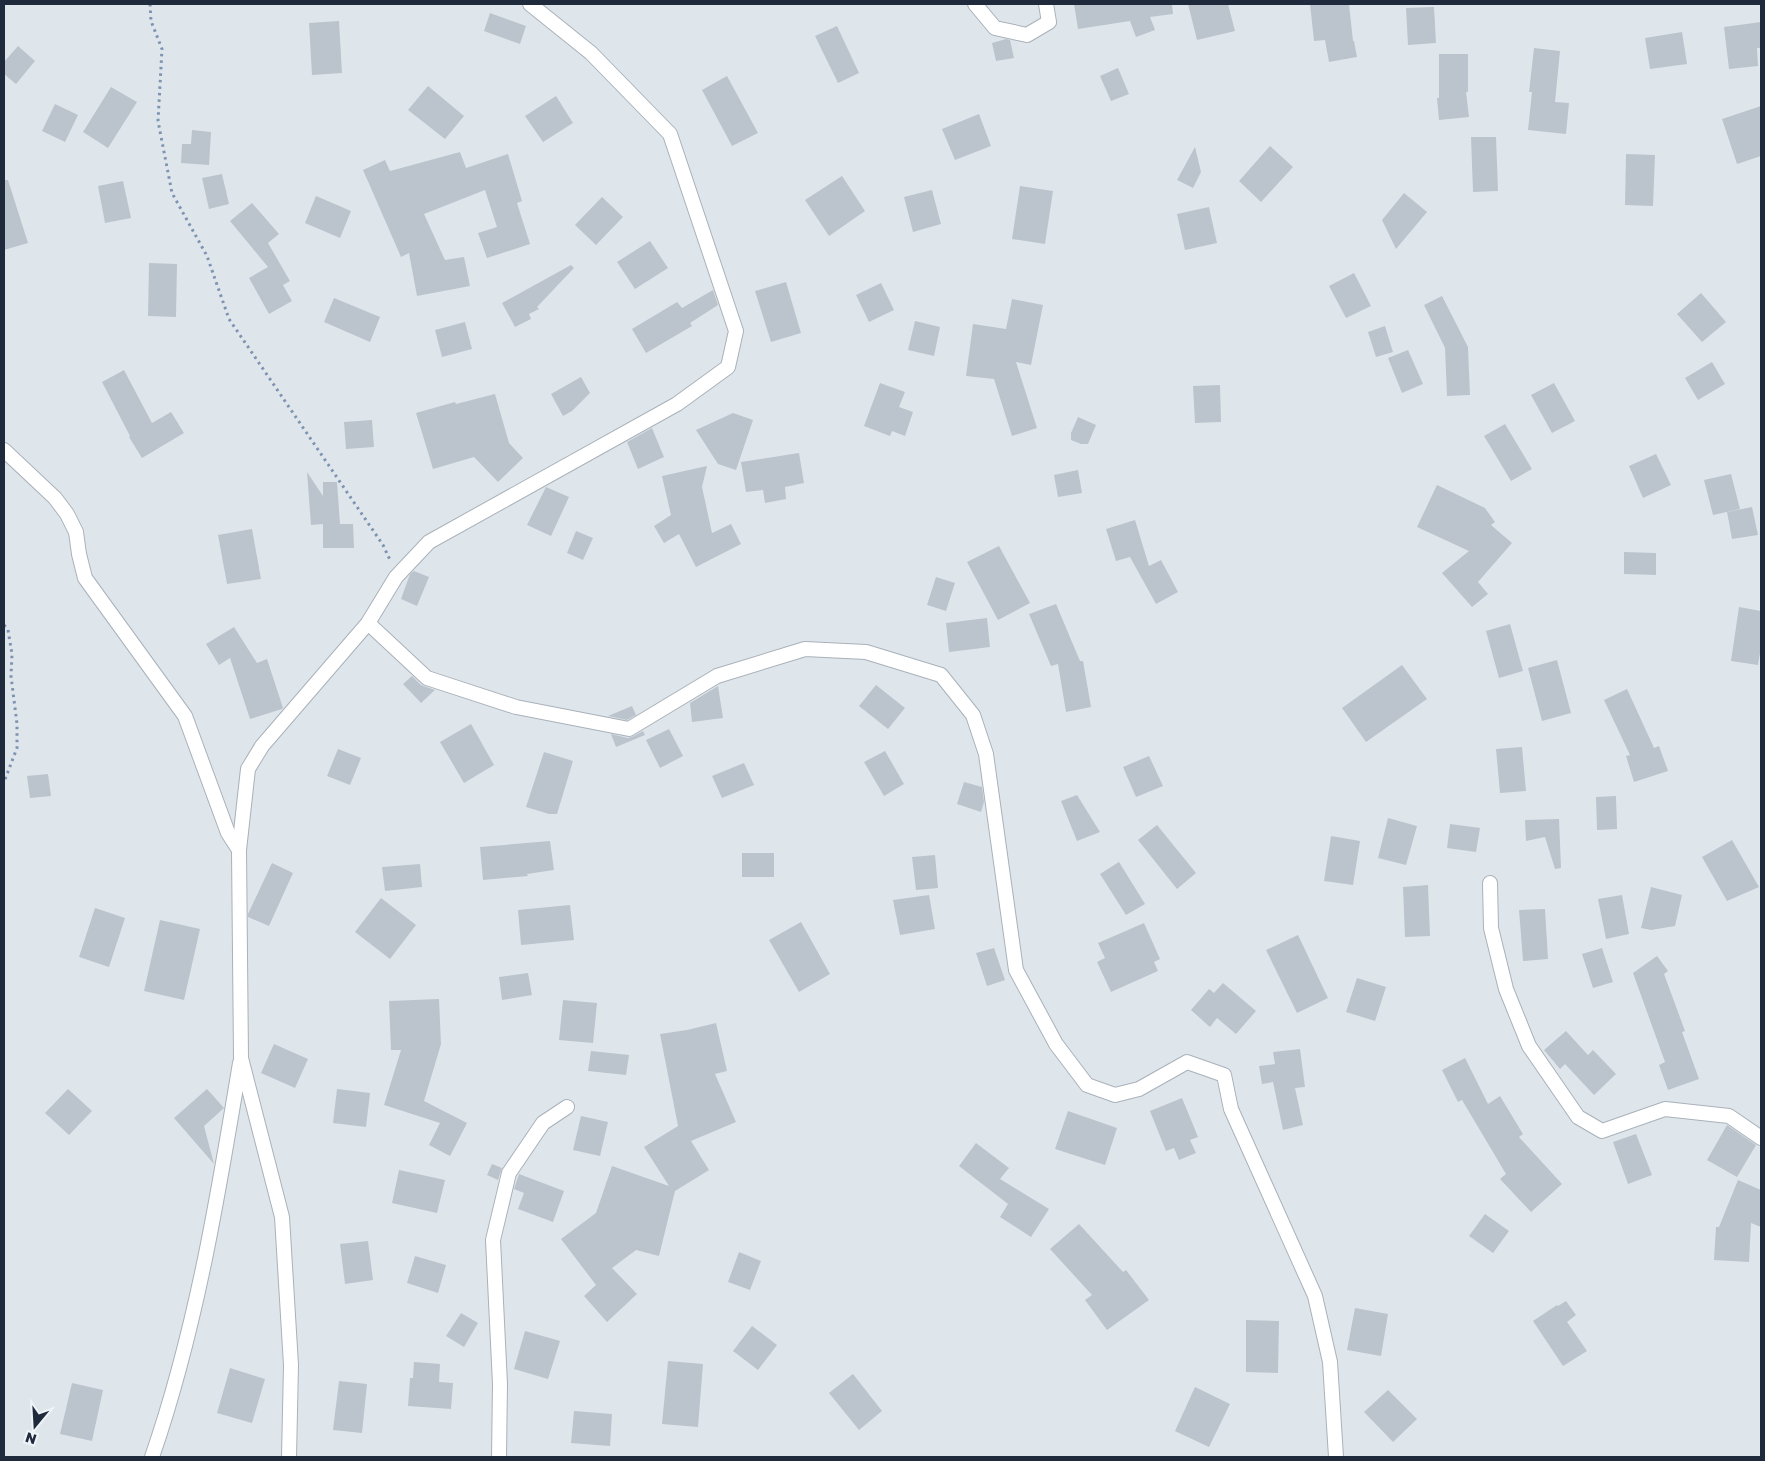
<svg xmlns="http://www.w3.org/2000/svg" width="1765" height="1461" viewBox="0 0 1765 1461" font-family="'Golos Text',sans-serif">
  <rect width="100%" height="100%" fill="#dfe6eb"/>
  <g fill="#bbc4cc">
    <path d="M 1074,4 L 1172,4 L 1173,14 L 1150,17 L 1155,30 L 1136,37 L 1130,21 L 1078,29 Z"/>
    <path d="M 1188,4 L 1228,4 L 1235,31 L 1197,40 Z"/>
    <path d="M 1310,4 L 1349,4 L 1353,41 L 1354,41 L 1357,57 L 1329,62 L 1325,40 L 1314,41 Z"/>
    <path d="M 1434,7 L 1436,43 L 1408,45 L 1406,8 Z"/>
    <path d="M 490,13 L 526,26 L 520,44 L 484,31 Z"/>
    <path d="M 339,21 L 342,73 L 312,75 L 309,23 Z"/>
    <path d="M 1761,22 L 1761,48 L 1757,48 L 1758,66 L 1729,69 L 1724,27 Z"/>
    <path d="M 837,26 L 859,73 L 838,83 L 815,36 Z"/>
    <path d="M 1682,32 L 1687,64 L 1650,69 L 1645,38 Z"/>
    <path d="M 1006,39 L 1010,40 L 1014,58 L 996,61 L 992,43 Z"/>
    <path d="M 18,46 L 35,61 L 16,84 L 4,74 L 4,62 Z"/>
    <path d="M 1534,48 L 1560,51 L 1555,102 L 1569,103 L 1566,134 L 1528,130 L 1532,92 L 1529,92 Z"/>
    <path d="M 1439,54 L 1468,54 L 1468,92 L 1466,92 L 1469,117 L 1439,120 L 1437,98 L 1439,98 Z"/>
    <path d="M 1118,68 L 1129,94 L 1111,101 L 1100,76 Z"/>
    <path d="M 727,76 L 758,133 L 732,146 L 702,90 Z"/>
    <path d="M 428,86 L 464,116 L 445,139 L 408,110 Z"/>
    <path d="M 111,87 L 137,102 L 108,148 L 83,132 Z"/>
    <path d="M 556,96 L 573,123 L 543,142 L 525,116 Z"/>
    <path d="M 55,104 L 78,115 L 65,142 L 42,131 Z"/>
    <path d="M 1761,106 L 1761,156 L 1737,164 L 1722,119 Z"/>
    <path d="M 979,114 L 991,146 L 955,160 L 942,129 Z"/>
    <path d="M 192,130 L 211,132 L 209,165 L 181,163 L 182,144 L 191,144 Z"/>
    <path d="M 1471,137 L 1496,137 L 1498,191 L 1473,192 Z"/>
    <path d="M 1270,146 L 1293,167 L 1261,202 L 1239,181 Z"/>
    <path d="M 1195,147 L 1201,172 L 1193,188 L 1177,180 Z"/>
    <path d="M 460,152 L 466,168 L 508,154 L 522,201 L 517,203 L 530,244 L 487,258 L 478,233 L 497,227 L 485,190 L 424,214 L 445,260 L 464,257 L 470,286 L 417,296 L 409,253 L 401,257 L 363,170 L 385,160 L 390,171 Z"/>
    <path d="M 1626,154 L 1655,155 L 1653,206 L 1625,205 Z"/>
    <path d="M 222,174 L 229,204 L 209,209 L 202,178 Z"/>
    <path d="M 842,176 L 865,211 L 829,236 L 805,200 Z"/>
    <path d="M 4,180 L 8,180 L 28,243 L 4,250 Z"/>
    <path d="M 123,181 L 131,218 L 105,223 L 98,186 Z"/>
    <path d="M 1020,186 L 1053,191 L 1045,244 L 1012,239 Z"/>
    <path d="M 932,190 L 941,224 L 913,232 L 904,197 Z"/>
    <path d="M 1404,193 L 1427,212 L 1396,249 L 1382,220 Z"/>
    <path d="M 316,196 L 351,211 L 340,238 L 305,223 Z"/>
    <path d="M 602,197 L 623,217 L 596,245 L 575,225 Z"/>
    <path d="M 252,203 L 279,234 L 268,243 L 290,281 L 283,285 L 292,301 L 269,314 L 249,278 L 268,267 L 230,221 Z"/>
    <path d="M 1209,207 L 1217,243 L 1185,250 L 1177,214 Z"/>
    <path d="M 650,241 L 668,268 L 635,289 L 617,262 Z"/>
    <path d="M 149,263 L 177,264 L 176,317 L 148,316 Z"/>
    <path d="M 571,265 L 574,268 L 537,307 L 539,309 L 529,314 L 531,319 L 515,327 L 502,303 Z"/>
    <path d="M 1354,273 L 1371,306 L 1346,318 L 1329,286 Z"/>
    <path d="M 786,282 L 801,333 L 771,342 L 755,291 Z"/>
    <path d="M 881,283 L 894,310 L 869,322 L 856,295 Z"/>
    <path d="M 713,290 L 718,305 L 690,323 L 692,326 L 646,353 L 632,329 L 677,302 L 682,308 Z"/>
    <path d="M 1701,293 L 1726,322 L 1702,342 L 1677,314 Z"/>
    <path d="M 1442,296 L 1468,347 L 1470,395 L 1447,396 L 1445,348 L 1424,305 Z"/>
    <path d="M 334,298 L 380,317 L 370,342 L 324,322 Z"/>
    <path d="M 1012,299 L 1043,305 L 1031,365 L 1016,362 L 1037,428 L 1012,436 L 994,379 L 966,376 L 973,324 L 1006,329 Z"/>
    <path d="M 915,321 L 940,327 L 934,356 L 908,350 Z"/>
    <path d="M 465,322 L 472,349 L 442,357 L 435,330 Z"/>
    <path d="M 1385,326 L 1393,352 L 1376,357 L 1368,332 Z"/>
    <path d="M 1408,350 L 1423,384 L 1402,393 L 1388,358 Z"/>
    <path d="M 1712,362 L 1725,384 L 1698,400 L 1685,378 Z"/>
    <path d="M 124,370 L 152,423 L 171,412 L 184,433 L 142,458 L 129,437 L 130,436 L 102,382 Z"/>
    <path d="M 581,377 L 590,393 L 572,411 L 563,416 L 551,394 Z"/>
    <path d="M 880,383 L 905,392 L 899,407 L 913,412 L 905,436 L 892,431 L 890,436 L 864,426 Z"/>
    <path d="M 1554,383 L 1575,421 L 1552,433 L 1531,395 Z"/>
    <path d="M 1220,385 L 1221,422 L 1195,423 L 1193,386 Z"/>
    <path d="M 495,394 L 509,443 L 523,458 L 498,482 L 474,457 L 433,469 L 416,413 L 455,402 L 456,404 Z"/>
    <path d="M 733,413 L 753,420 L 736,470 L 718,464 L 696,430 Z"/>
    <path d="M 1078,417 L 1096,425 L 1088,444 L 1081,444 L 1071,440 L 1071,433 Z"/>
    <path d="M 372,420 L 374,447 L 346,449 L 344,422 Z"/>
    <path d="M 1505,424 L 1532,469 L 1511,481 L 1484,436 Z"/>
    <path d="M 652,428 L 664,457 L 638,469 L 627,442 Z"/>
    <path d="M 799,453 L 804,483 L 785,487 L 786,499 L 765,503 L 763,490 L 746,492 L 741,462 Z"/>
    <path d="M 1656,454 L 1671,485 L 1643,498 L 1629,466 Z"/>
    <path d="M 707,466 L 702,487 L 712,533 L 731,524 L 741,544 L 696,567 L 679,534 L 664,543 L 654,526 L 671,515 L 662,476 Z"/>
    <path d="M 1078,470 L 1082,493 L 1058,497 L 1054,475 Z"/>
    <path d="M 307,472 L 323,496 L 323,482 L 337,482 L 340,524 L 353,524 L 354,548 L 323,548 L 323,524 L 311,525 Z"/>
    <path d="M 1731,474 L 1740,509 L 1713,515 L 1704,480 Z"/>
    <path d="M 1437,485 L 1485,508 L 1495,522 L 1491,525 L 1512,543 L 1478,582 L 1488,594 L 1472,607 L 1442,573 L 1469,551 L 1417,527 Z"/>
    <path d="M 546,487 L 569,497 L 551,536 L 527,525 Z"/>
    <path d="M 1752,507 L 1758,535 L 1732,539 L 1727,512 Z"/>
    <path d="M 1135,520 L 1149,566 L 1161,560 L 1178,592 L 1156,604 L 1130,557 L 1116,561 L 1106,529 Z"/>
    <path d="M 252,529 L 261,579 L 227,584 L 218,535 Z"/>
    <path d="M 576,531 L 593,538 L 583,560 L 567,553 Z"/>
    <path d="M 999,546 L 1030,603 L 998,620 L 967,562 Z"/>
    <path d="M 1624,552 L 1656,553 L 1656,575 L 1624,574 Z"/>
    <path d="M 414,571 L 429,577 L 417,606 L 401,599 L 410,574 Z"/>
    <path d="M 936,577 L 955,583 L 946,611 L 927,605 Z"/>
    <path d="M 1056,604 L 1080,661 L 1083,661 L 1091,707 L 1066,712 L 1058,664 L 1051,666 L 1029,614 Z"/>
    <path d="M 1739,607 L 1761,611 L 1761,647 L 1758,665 L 1731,661 Z"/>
    <path d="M 987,618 L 990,647 L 949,652 L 946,623 Z"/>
    <path d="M 1510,624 L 1523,671 L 1499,678 L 1486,631 Z"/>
    <path d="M 234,627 L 257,663 L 267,659 L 283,708 L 282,709 L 250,719 L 230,658 L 219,665 L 206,644 Z"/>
    <path d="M 1557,660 L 1571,713 L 1542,721 L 1528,668 Z"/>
    <path d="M 1402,665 L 1427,699 L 1366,742 L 1342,708 Z"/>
    <path d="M 412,676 L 421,685 L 435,690 L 421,703 L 403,684 Z"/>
    <path d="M 876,685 L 905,708 L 888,729 L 859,706 Z"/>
    <path d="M 718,686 L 723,718 L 692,722 L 690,703 Z"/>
    <path d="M 1627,689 L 1654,748 L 1659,746 L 1668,771 L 1634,782 L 1626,756 L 1630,755 L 1604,700 Z"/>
    <path d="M 632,706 L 636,715 L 627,720 L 608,716 Z"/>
    <path d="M 471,724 L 494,765 L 464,783 L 440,742 Z"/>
    <path d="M 669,729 L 683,756 L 660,768 L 646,740 Z"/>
    <path d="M 643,731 L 645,735 L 616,747 L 611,734 L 628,738 L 634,736 Z"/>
    <path d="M 1522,747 L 1526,791 L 1500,793 L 1496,749 Z"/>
    <path d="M 338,749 L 361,758 L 350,785 L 327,776 Z"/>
    <path d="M 885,751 L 904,784 L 884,796 L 864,762 Z"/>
    <path d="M 544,752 L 573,761 L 557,814 L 549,814 L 526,807 Z"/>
    <path d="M 1149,756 L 1163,786 L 1136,797 L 1123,767 Z"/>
    <path d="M 744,763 L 754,785 L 722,798 L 712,776 Z"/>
    <path d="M 48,774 L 51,796 L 30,798 L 27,776 Z"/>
    <path d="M 964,782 L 982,787 L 984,802 L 981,812 L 957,804 Z"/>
    <path d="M 1077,795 L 1100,832 L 1077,841 L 1061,801 Z"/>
    <path d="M 1616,796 L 1617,829 L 1597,830 L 1596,797 Z"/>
    <path d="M 1388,818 L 1417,826 L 1406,865 L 1378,858 Z"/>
    <path d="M 1559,819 L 1561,868 L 1555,869 L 1545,837 L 1526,841 L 1525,820 Z"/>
    <path d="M 1450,824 L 1480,828 L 1476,852 L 1447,848 Z"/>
    <path d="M 1157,825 L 1196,873 L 1177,889 L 1138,840 Z"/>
    <path d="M 1331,836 L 1360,841 L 1353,885 L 1324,881 Z"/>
    <path d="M 1732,840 L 1759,887 L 1727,901 L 1702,857 Z"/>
    <path d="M 550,841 L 554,870 L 527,874 L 528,876 L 483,880 L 480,847 Z"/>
    <rect x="742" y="853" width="32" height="24"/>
    <path d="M 935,855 L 938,888 L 916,890 L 912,857 Z"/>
    <path d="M 1119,862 L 1145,904 L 1126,915 L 1100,874 Z"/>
    <path d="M 272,863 L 293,873 L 269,926 L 248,917 L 248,914 Z"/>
    <path d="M 420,864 L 422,887 L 385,891 L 382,867 Z"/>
    <path d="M 1428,885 L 1430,936 L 1405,937 L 1403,887 Z"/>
    <path d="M 1651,887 L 1682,895 L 1675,926 L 1651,930 L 1641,928 Z"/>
    <path d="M 929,895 L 935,929 L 900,935 L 893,900 Z"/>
    <path d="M 1622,895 L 1629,934 L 1606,939 L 1598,899 Z"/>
    <path d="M 381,898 L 416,925 L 390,959 L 355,932 Z"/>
    <path d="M 570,905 L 574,940 L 521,945 L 518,910 Z"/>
    <path d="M 95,908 L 125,918 L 109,967 L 79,957 Z"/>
    <path d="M 1545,909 L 1548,959 L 1523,961 L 1519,910 Z"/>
    <path d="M 160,920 L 200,929 L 184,1000 L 144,991 Z"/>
    <path d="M 801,922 L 830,974 L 799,992 L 769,940 Z"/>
    <path d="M 1144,923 L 1160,959 L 1154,962 L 1158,971 L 1111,992 L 1097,962 L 1105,958 L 1098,943 Z"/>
    <path d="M 1298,935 L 1328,998 L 1297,1013 L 1266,950 Z"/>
    <path d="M 994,948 L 1005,980 L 987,986 L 976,953 Z"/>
    <path d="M 1602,948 L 1613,982 L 1593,988 L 1582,954 Z"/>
    <path d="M 1657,956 L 1668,971 L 1664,974 L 1685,1031 L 1682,1032 L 1699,1079 L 1668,1090 L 1659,1065 L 1665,1062 L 1633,973 Z"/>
    <path d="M 528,973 L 532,995 L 502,1000 L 499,977 Z"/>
    <path d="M 1357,978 L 1386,987 L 1375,1021 L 1346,1012 Z"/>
    <path d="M 1223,983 L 1256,1011 L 1236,1034 L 1217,1018 L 1210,1027 L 1191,1010 L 1209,989 L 1214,993 Z"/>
    <path d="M 439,999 L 441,1044 L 424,1101 L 467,1123 L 450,1156 L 429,1145 L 440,1123 L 384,1105 L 401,1050 L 391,1050 L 389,1001 Z"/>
    <path d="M 563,1000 L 597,1003 L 593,1043 L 559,1040 Z"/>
    <path d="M 716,1023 L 727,1071 L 715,1074 L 736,1122 L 691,1141 L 709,1170 L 675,1191 L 659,1256 L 636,1250 L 612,1268 L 637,1294 L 607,1322 L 584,1296 L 596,1285 L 561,1239 L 596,1213 L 612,1166 L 669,1186 L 644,1147 L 678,1126 L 660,1034 L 687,1030 Z"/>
    <path d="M 1566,1031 L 1588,1055 L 1593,1050 L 1616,1074 L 1594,1095 L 1565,1064 L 1560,1069 L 1544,1050 Z"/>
    <path d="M 274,1044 L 308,1059 L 295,1088 L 261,1073 Z"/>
    <path d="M 1300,1049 L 1305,1087 L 1295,1088 L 1303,1125 L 1283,1130 L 1273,1082 L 1262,1084 L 1259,1066 L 1275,1064 L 1273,1052 Z"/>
    <path d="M 591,1051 L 629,1055 L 626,1075 L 588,1071 Z"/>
    <path d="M 1465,1058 L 1488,1104 L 1500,1096 L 1523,1134 L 1519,1137 L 1562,1184 L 1531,1212 L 1500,1179 L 1506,1174 L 1462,1100 L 1458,1102 L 1442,1070 Z"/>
    <path d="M 68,1089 L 92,1111 L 69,1135 L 45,1113 Z"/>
    <path d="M 207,1089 L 224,1108 L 204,1126 L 214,1164 L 174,1118 Z"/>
    <path d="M 337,1089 L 370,1093 L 366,1127 L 333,1123 Z"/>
    <path d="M 1182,1098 L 1198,1137 L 1190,1140 L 1196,1153 L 1179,1160 L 1174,1148 L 1166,1151 L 1150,1111 Z"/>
    <path d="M 1068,1111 L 1117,1128 L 1105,1165 L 1055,1149 Z"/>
    <path d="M 581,1116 L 608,1122 L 600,1156 L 573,1150 Z"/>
    <path d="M 1727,1125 L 1756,1145 L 1737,1177 L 1707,1160 Z"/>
    <path d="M 1636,1134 L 1652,1175 L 1628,1184 L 1613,1142 Z"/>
    <path d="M 976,1143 L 1009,1168 L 1000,1179 L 1049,1209 L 1031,1237 L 1000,1217 L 1008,1204 L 959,1166 Z"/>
    <path d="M 492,1164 L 502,1168 L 498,1180 L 487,1175 Z"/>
    <path d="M 399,1170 L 445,1180 L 437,1213 L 392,1203 Z"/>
    <path d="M 519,1174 L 564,1191 L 553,1222 L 518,1209 L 524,1193 L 514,1189 Z"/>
    <path d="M 1738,1180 L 1761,1190 L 1761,1227 L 1751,1223 L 1749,1262 L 1714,1260 L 1716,1227 L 1719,1227 Z"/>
    <path d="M 1485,1214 L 1509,1231 L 1493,1253 L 1469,1236 Z"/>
    <path d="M 1079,1224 L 1123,1272 L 1126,1270 L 1149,1300 L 1107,1330 L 1085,1300 L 1092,1295 L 1050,1249 Z"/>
    <path d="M 368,1241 L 373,1280 L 345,1284 L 340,1244 Z"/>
    <path d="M 739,1252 L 761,1261 L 750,1290 L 728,1282 Z"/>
    <path d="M 415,1256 L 446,1265 L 438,1293 L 407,1283 Z"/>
    <path d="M 1566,1301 L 1576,1315 L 1567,1322 L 1587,1351 L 1563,1366 L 1533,1321 L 1557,1305 L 1558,1306 Z"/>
    <path d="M 1355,1308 L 1388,1314 L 1381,1356 L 1347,1350 Z"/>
    <path d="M 461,1313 L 478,1323 L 464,1347 L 446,1336 Z"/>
    <path d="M 1246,1320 L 1279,1321 L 1278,1373 L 1246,1372 Z"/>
    <path d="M 752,1326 L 777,1345 L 758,1370 L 733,1351 Z"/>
    <path d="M 525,1331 L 560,1341 L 548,1379 L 514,1369 Z"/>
    <path d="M 668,1361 L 703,1364 L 698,1427 L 662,1424 Z"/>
    <path d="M 414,1362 L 440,1364 L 439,1382 L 453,1383 L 451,1409 L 408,1406 L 410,1378 L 413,1378 Z"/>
    <path d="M 230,1368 L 265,1379 L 252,1423 L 217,1413 Z"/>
    <path d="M 853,1374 L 882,1411 L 859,1430 L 829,1393 Z"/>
    <path d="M 339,1381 L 367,1384 L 362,1433 L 333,1430 Z"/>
    <path d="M 72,1383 L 103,1390 L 92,1441 L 60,1434 Z"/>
    <path d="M 1195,1387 L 1230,1404 L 1209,1447 L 1175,1431 Z"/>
    <path d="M 1388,1390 L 1417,1419 L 1393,1442 L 1364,1412 Z"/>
    <path d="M 574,1411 L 612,1414 L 610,1446 L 571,1443 Z"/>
  </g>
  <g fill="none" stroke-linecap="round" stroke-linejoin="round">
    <defs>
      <g id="minor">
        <path d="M 975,4 L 995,28 L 1027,35 L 1049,22 L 1046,4"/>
        <path d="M 4,450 L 55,498 L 67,514 L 76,532 L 79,554 L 85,578 L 185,716 L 228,833 L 239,850"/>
        <path d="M 368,623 L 427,678 L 516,707 L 629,729 L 717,676 L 805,649 L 866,652 L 941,675 L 973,715 L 986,754 L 1016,970 L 1056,1044 L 1087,1085 L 1115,1095 L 1139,1089 L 1187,1062 L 1224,1075 L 1231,1109 L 1315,1296 L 1330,1362 L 1336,1457"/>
        <path d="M 1490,883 L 1491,928 L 1506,989 L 1529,1046 L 1578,1117 L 1602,1131 L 1665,1109 L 1729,1116 L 1761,1138"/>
        <path d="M 152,1457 C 196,1330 218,1196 240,1063"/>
        <path d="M 289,1457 L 291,1365 L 282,1217 L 241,1058 L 239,850 L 248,769 L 262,746 L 368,623 L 396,577 L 429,542 L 677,404 L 728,367 L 736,331 L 670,134 L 591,53 L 530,4"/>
        <path d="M 499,1457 L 500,1384 L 493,1240 L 509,1173 L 543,1123 L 567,1107"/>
      </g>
    </defs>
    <use href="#minor" stroke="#a9b1ba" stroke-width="16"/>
    <g stroke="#7d93b1" stroke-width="3" stroke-dasharray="2.5 4" stroke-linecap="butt">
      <path d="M 150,4 L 151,21 L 162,49 L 158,121 L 172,193 L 207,256 L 229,319 L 383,545 L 390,560"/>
      <path d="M 4,625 L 8,630 L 12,654 L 11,676 L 17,724 L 17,748 L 4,782"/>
    </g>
    <use href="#minor" stroke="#fff" stroke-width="14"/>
  </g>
  <rect width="1765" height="1461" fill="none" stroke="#1f2a3c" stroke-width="10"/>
  <g transform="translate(35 1426) rotate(198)" stroke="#eff4f8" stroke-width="4" paint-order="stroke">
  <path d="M0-4L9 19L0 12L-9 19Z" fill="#1f2a3c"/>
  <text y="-8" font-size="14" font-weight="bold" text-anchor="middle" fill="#1f2a3c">N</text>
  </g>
</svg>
